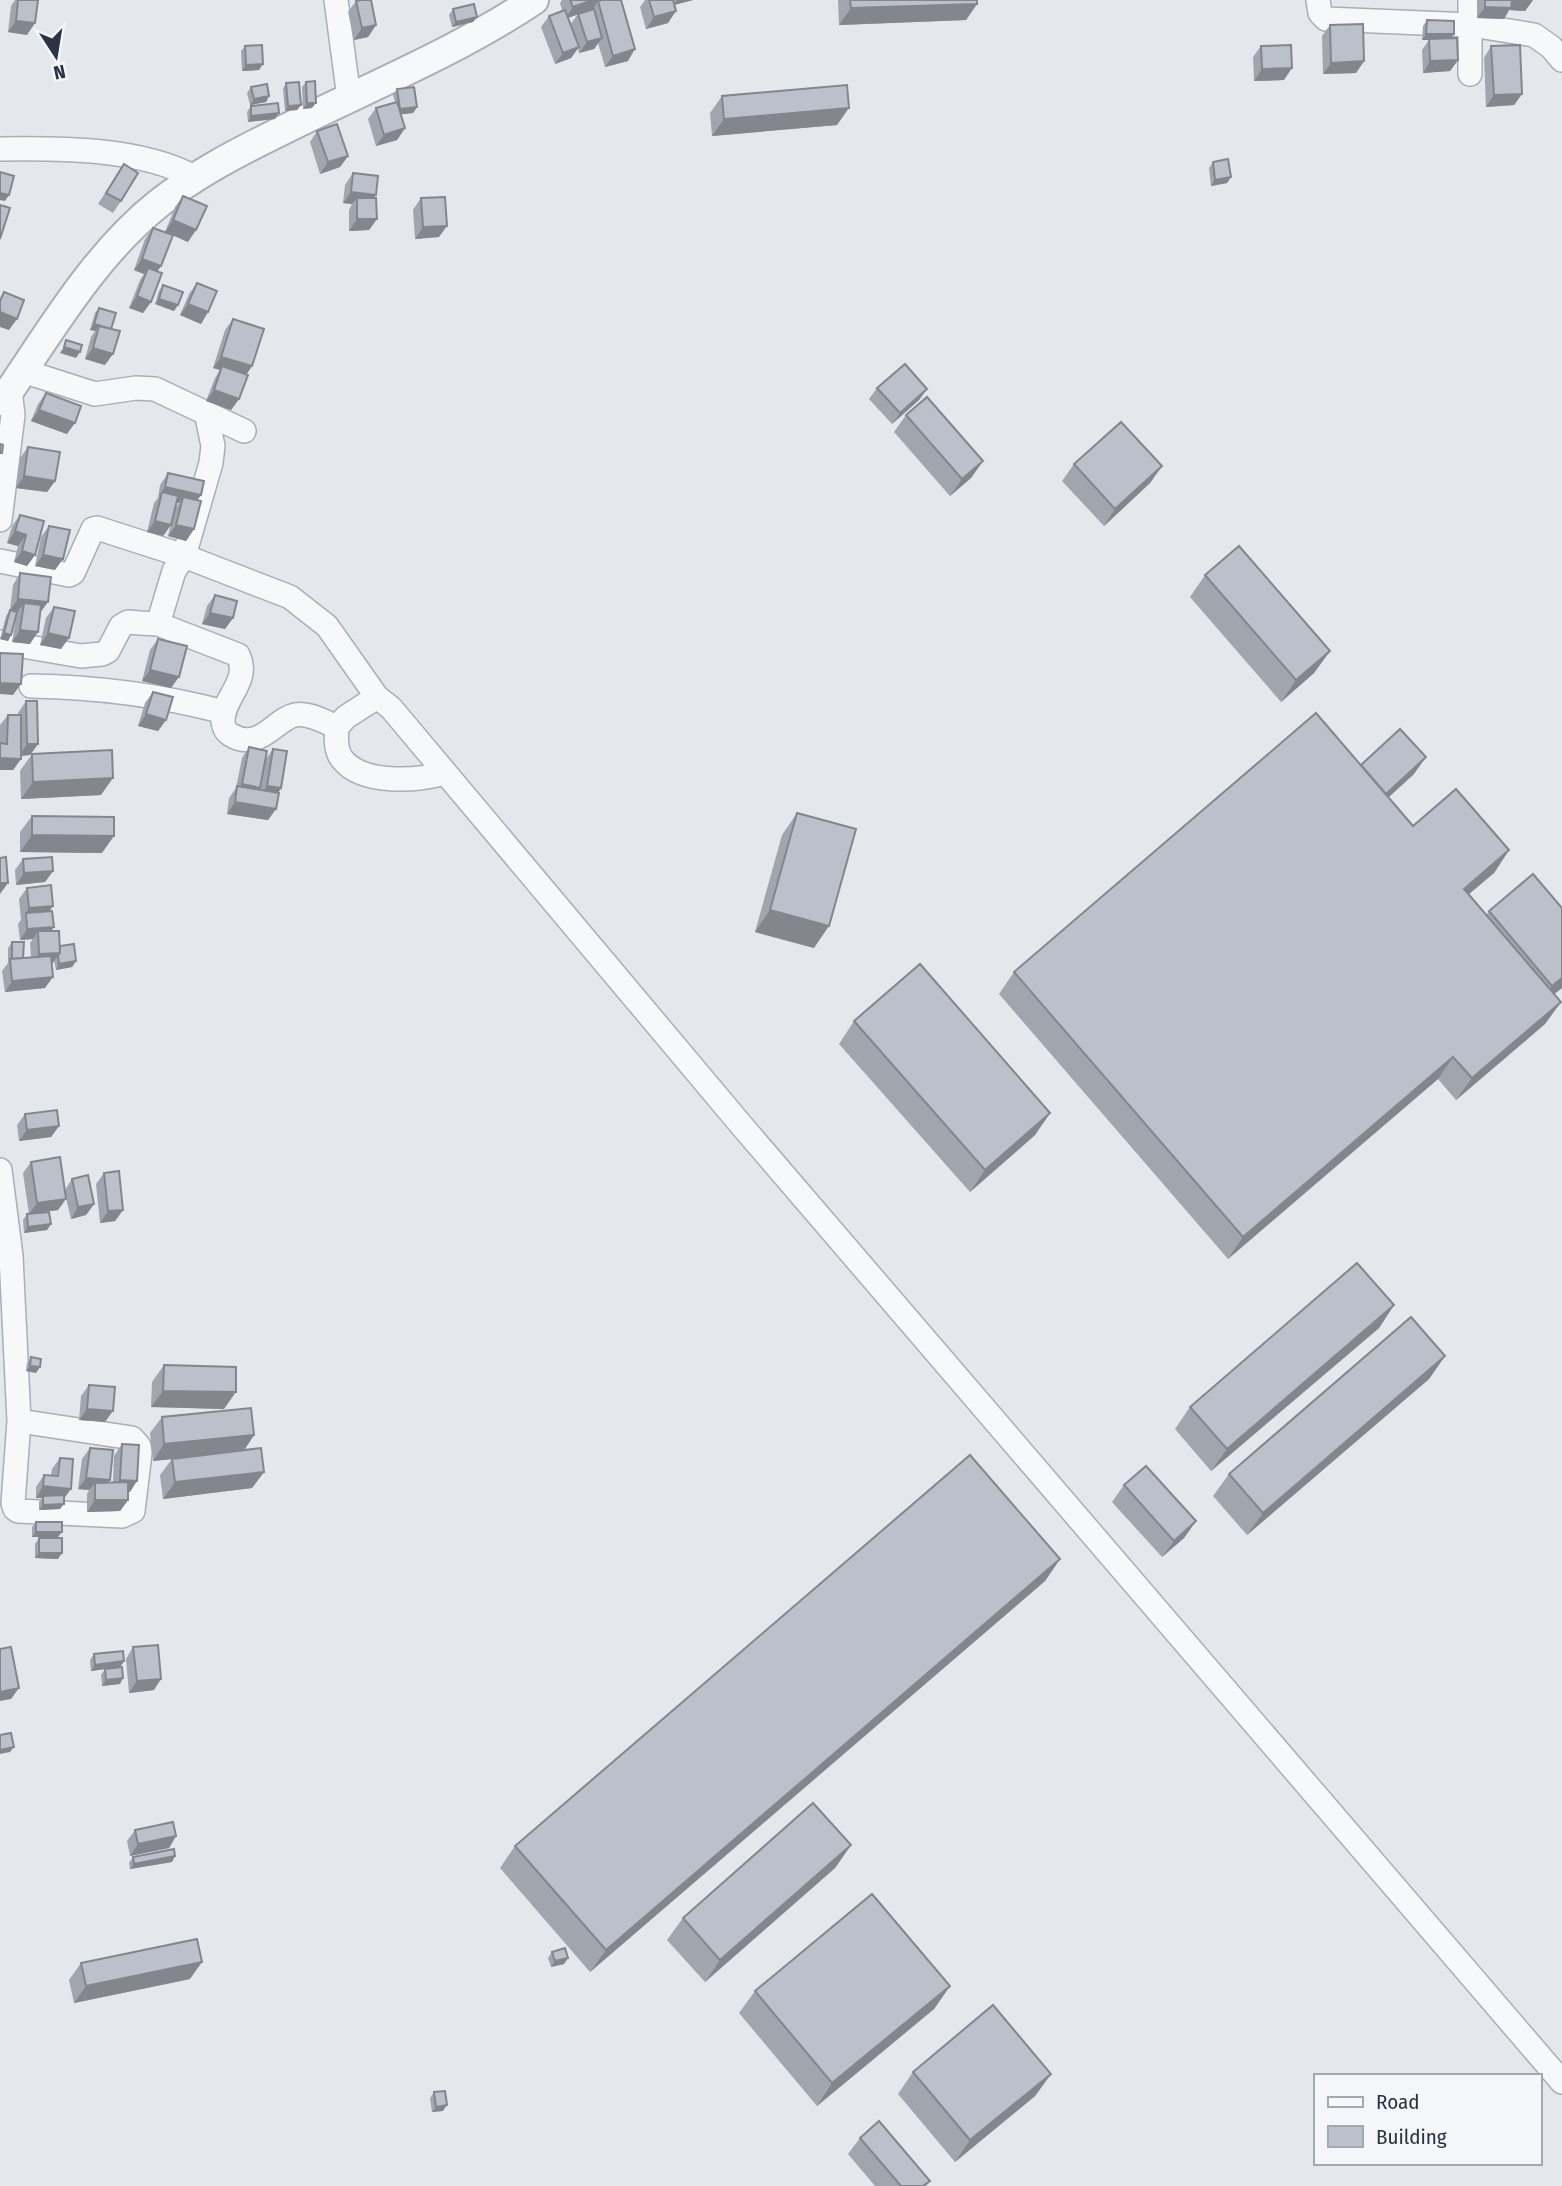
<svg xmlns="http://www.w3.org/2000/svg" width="1562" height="2186" viewBox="0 0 1562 2186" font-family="'Fira Sans Condensed',sans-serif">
  <rect width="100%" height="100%" fill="#e4e7ec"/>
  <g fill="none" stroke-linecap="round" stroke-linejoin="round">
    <defs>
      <g id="minor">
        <path d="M 336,0 L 349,98"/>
        <path d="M 1318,0 L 1320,13 L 1326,19 L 1471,25 L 1534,35 L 1551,47 L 1562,60"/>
        <path d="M 1470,74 L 1470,0"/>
        <path d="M 0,149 C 60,148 141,148 194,177"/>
        <path d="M 23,371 L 95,394 L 136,388 L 155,389 L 244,431"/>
        <path d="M 0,520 L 13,415 L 10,390"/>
        <path d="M 0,561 L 69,575 L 73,573 L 93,529 L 97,528 L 184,556 L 290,597 L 327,626 L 377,697 L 391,708 L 742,1126 L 1562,2082"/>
        <path d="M 158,624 L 174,571 L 184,556 L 211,463 L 213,446 L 206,412"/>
        <path d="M 0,642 L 81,656 L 102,654 L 108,651 L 121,626 L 128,622 L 140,623 L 158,624 L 238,655 C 251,682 222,697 223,722 C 224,729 226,732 231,735 C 260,752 275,719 295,715 C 308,712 325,722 337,727"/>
        <path d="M 31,686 C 97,687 160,695 224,712"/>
        <path d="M 377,697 L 346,717 L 337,727 C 336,737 335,750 342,759 C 362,785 417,781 445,773"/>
        <path d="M 0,1170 L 11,1256 L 19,1421 L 132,1438 L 139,1446 L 140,1453 L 133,1511 L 122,1516 L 18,1511 L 15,1509 L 13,1503 L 19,1421"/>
      </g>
      <path id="tertiary" d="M 0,401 L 10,390 C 54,325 96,254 158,204 C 193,176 231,156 271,136 C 359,91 452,55 534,0"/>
    </defs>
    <use href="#minor" stroke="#a9aeb7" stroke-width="26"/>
    <use href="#tertiary" stroke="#a9aeb7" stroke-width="32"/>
    <use href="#minor" stroke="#f7f8fa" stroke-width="23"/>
    <use href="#tertiary" stroke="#f7f8fa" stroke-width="28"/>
  </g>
  <g fill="#a1a5ae" fill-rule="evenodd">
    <path d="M 15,0 L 38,0 L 27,35 L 8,32 L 11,6 Z"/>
    <path d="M 562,0 L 621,0 L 628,61 L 605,67 L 598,43 L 594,49 L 579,53 L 578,48 L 571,58 L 555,64 L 541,27 L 549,16 L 562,10 L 560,3 ZM 578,14 L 570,25 L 568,18 Z"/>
    <path d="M 645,0 L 693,0 L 674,5 L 668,23 L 646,29 L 640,7 Z"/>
    <path d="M 838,0 L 977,0 L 977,4 L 966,20 L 839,25 Z"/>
    <path d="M 1477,0 L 1533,0 L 1525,11 L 1509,10 L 1504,19 L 1477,18 Z"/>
    <path d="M 356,1 L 376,25 L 368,37 L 354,40 L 348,12 Z"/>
    <path d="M 453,9 L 477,17 L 473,22 L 452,27 L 449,15 Z"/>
    <path d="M 1427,20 L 1451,38 L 1458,60 L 1450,71 L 1423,73 L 1422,50 L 1429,40 L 1422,40 L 1423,26 Z"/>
    <path d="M 1330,25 L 1364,61 L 1356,73 L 1323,74 L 1322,36 Z"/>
    <path d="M 245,46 L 259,70 L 242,71 L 241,51 Z"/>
    <path d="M 1261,46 L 1284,80 L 1254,81 L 1253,57 Z"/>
    <path d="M 1491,46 L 1522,94 L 1514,105 L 1486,107 L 1484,58 Z"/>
    <path d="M 306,82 L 312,108 L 303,109 L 302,87 Z"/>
    <path d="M 286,83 L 301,105 L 297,110 L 285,111 L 283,89 Z"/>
    <path d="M 251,87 L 269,96 L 266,102 L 250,105 L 247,93 Z"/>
    <path d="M 397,89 L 417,107 L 413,113 L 401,114 L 405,128 L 397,140 L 376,146 L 368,119 L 376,108 L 395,102 L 393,95 Z"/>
    <path d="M 722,96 L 837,125 L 712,136 L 710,113 Z"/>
    <path d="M 251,106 L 279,113 L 275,119 L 248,122 L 247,112 Z"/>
    <path d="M 317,131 L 348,156 L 340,167 L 320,174 L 310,142 Z"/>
    <path d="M 1213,162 L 1231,177 L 1227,183 L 1211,186 L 1209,168 Z"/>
    <path d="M 124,164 L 121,201 L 113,213 L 98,204 Z"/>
    <path d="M 353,173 L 376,195 L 374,198 L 377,219 L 369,230 L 349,231 L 349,210 L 352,204 L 343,203 L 345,185 Z"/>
    <path d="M 183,196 L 188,242 L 173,235 L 161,266 L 157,272 L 151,302 L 143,313 L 129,308 L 140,280 L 144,274 L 134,270 L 145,239 L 153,228 L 165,232 L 175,207 Z"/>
    <path d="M 421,198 L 439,237 L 415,239 L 413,210 Z"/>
    <path d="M 197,283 L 208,312 L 201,324 L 180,315 L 189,294 Z"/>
    <path d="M 163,285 L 174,311 L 155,304 L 159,291 Z"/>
    <path d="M 99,308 L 111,329 L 105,365 L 85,359 L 91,337 L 95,331 L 90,330 L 95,313 Z"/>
    <path d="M 233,319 L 252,366 L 246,375 L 239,399 L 231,410 L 206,401 L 215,378 L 220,370 L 213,368 L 225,330 Z"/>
    <path d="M 877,388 L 927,389 L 919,400 L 892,424 L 869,399 Z"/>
    <path d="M 46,393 L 67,434 L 31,421 L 38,404 Z"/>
    <path d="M 906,415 L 983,461 L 971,478 L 950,496 L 894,432 Z"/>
    <path d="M 28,447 L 55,481 L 47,492 L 16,488 L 20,458 Z"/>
    <path d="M 1074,464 L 1162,466 L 1150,483 L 1104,526 L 1062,481 Z"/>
    <path d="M 168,473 L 201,495 L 197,500 L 194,529 L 186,541 L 168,536 L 175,508 L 179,503 L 176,503 L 171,525 L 163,536 L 147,532 L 154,503 L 158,498 L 160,485 Z"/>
    <path d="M 20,515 L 35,555 L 27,566 L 14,562 L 18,546 L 7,543 L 12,526 Z"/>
    <path d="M 49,526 L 55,570 L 35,566 L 41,537 Z"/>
    <path d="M 20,573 L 40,613 L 30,644 L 12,642 L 16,618 L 11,635 L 8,641 L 0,639 L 6,616 L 10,610 L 13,585 Z"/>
    <path d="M 1205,575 L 1330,651 L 1314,673 L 1281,702 L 1190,597 Z"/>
    <path d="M 215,595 L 233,618 L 225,629 L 202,624 L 207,606 Z"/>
    <path d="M 54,607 L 61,649 L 40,645 L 46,618 Z"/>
    <path d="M 158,639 L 171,688 L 142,681 L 150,650 Z"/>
    <path d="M 153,692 L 166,720 L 158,731 L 138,726 L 145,703 Z"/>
    <path d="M 26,701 L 38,744 L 30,755 L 21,756 L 21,759 L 13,770 L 0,770 L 0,725 L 8,715 L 18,715 L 18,713 Z"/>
    <path d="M 249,747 L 266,759 L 273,749 L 281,788 L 278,793 L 276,809 L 268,820 L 227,814 L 229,798 L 236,788 L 242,758 Z"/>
    <path d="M 32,754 L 101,795 L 21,799 L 20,771 Z"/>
    <path d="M 1361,765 L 1414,774 L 1389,797 L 1413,826 L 1509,850 L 1494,873 L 1468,894 L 1486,915 L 1489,911 L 1562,908 L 1562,988 L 1554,994 L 1561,1002 L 1545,1024 L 1456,1100 L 1438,1079 L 1228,1259 L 999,994 L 1014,972 Z"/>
    <path d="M 797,813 L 814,948 L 755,932 L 782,835 Z"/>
    <path d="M 32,816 L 102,853 L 20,852 L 20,832 Z"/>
    <path d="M 23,859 L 53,871 L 45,882 L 16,885 L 15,870 Z"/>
    <path d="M 27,888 L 53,906 L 49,911 L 51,931 L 60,946 L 76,961 L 72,967 L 56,970 L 54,961 L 52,964 L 45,988 L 5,992 L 2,971 L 8,963 L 8,948 L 12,942 L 23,958 L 31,957 L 30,943 L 33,939 L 20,940 L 18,924 L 21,920 L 19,899 Z"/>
    <path d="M 854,1021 L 1050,1113 L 1035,1135 L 970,1192 L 839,1044 Z"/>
    <path d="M 25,1114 L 59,1126 L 51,1137 L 19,1141 L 17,1125 Z"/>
    <path d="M 31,1162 L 65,1190 L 72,1179 L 94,1204 L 86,1215 L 71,1219 L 66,1198 L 58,1210 L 36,1213 L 47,1230 L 24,1233 L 23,1220 L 27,1214 L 29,1214 L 23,1173 Z"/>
    <path d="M 104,1173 L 123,1210 L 115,1221 L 100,1223 L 96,1184 Z"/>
    <path d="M 1394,1305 L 1379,1328 L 1211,1471 L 1175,1429 L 1190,1407 Z"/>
    <path d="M 1445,1356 L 1429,1379 L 1247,1535 L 1213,1496 L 1229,1474 Z"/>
    <path d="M 31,1357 L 36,1373 L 26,1371 L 27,1363 Z"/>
    <path d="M 164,1365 L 224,1409 L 151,1407 L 152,1382 Z"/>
    <path d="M 89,1385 L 105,1422 L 79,1420 L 81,1396 Z"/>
    <path d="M 162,1417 L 254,1435 L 244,1450 L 264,1472 L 252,1488 L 163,1499 L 160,1475 L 172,1459 L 153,1461 L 150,1433 Z"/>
    <path d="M 122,1444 L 130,1492 L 128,1492 L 128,1500 L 120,1511 L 87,1512 L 87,1494 L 89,1490 L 78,1489 L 82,1459 L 90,1448 L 108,1482 L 113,1482 L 114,1456 Z"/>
    <path d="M 60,1458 L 64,1498 L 60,1509 L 39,1510 L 39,1502 L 42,1498 L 36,1498 L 36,1487 L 44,1475 L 51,1476 L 52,1469 Z"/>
    <path d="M 1124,1485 L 1196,1521 L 1184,1538 L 1162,1557 L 1112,1502 Z"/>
    <path d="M 36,1522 L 58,1537 L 32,1537 L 32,1527 Z"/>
    <path d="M 39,1538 L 58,1559 L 35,1558 L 35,1544 Z"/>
    <path d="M 1060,1559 L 1045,1581 L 590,1972 L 500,1868 L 515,1846 Z"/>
    <path d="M 133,1647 L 154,1690 L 129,1693 L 126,1659 Z"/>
    <path d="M 94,1654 L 124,1661 L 120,1667 L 120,1684 L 102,1686 L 101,1675 L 105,1669 L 91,1671 L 90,1660 Z"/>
    <path d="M 135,1830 L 176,1836 L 169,1848 L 130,1856 L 127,1841 Z"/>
    <path d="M 851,1845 L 835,1868 L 705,1982 L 667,1940 L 683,1918 Z"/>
    <path d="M 175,1856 L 172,1862 L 130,1869 L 129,1863 L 133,1857 Z"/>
    <path d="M 552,1952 L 568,1958 L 564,1964 L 551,1967 L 548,1958 Z"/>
    <path d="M 81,1963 L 190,1979 L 74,2003 L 69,1980 Z"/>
    <path d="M 950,1986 L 934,2009 L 817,2106 L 739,2013 L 755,1991 Z"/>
    <path d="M 913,2072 L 1051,2074 L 1035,2096 L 955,2162 L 898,2094 Z"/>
    <path d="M 434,2092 L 443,2111 L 432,2112 L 430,2098 Z"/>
    <path d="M 860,2138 L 930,2181 L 926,2186 L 875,2186 L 848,2154 Z"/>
  </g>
  <g fill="#83868d">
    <path d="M 593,0 L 607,0 L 598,1 L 593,9 L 565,19 L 573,7 Z"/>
    <path d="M 677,0 L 693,0 L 674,5 Z"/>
    <path d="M 1513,0 L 1533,0 L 1525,11 L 1509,10 L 1504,19 L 1477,18 L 1485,7 L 1507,7 Z"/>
    <path d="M 977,4 L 966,20 L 839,25 L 851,8 Z"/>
    <path d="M 676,11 L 668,23 L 646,29 L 654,17 Z"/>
    <path d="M 477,17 L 473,22 L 452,27 L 456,22 Z"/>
    <path d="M 16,21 L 35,23 L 27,35 L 8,32 Z"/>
    <path d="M 376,25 L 368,37 L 354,40 L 362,28 Z"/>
    <path d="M 1426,34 L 1454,34 L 1450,40 L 1422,40 Z"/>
    <path d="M 602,38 L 594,49 L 579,53 L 587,42 Z"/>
    <path d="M 579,47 L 571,58 L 555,64 L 563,53 Z"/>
    <path d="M 635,49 L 628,61 L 605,67 L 613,56 Z"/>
    <path d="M 1458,60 L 1450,71 L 1423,73 L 1430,61 Z"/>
    <path d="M 1364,61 L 1356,73 L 1323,74 L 1331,63 Z"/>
    <path d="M 263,64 L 259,70 L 242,71 L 246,65 Z"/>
    <path d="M 1292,68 L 1284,80 L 1254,81 L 1262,69 Z"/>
    <path d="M 1522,94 L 1514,105 L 1486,107 L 1494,95 Z"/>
    <path d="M 269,96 L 266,102 L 250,105 L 254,99 Z"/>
    <path d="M 307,103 L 316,103 L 312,108 L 303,109 Z"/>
    <path d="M 301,105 L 297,110 L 285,111 L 288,106 Z"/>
    <path d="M 417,107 L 413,113 L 396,115 L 400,109 Z"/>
    <path d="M 849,108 L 837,125 L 712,136 L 724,119 Z"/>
    <path d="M 279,113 L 275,119 L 248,122 L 251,116 Z"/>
    <path d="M 405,128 L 397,140 L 376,146 L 384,135 Z"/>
    <path d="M 348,156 L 340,167 L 320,174 L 328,162 Z"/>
    <path d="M 1231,177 L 1227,183 L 1211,186 L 1215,180 Z"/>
    <path d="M 351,192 L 376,195 L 368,206 L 357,198 L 352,204 L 343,203 Z"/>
    <path d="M 0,193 L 9,195 L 5,201 L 0,200 Z"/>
    <path d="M 357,219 L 377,219 L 369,230 L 349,231 Z"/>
    <path d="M 173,220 L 196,230 L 188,242 L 165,232 Z"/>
    <path d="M 447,226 L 439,237 L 415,239 L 423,227 Z"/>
    <path d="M 142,259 L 161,266 L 153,277 L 148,268 L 144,274 L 134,270 Z"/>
    <path d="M 137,296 L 151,302 L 143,313 L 129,308 Z"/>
    <path d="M 159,299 L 178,305 L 174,311 L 155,304 Z"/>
    <path d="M 188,304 L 208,312 L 201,324 L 180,315 Z"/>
    <path d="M 0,312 L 17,319 L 9,330 L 0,327 Z"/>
    <path d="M 94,324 L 99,326 L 95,331 L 90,330 Z"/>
    <path d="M 64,347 L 80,352 L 76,358 L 60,353 Z"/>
    <path d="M 93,348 L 113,354 L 105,365 L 85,359 Z"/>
    <path d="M 221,357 L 252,366 L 244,378 L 222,366 L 220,370 L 213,368 Z"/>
    <path d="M 927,389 L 919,400 L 892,424 L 900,413 Z"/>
    <path d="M 214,390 L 239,399 L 231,410 L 206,401 Z"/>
    <path d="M 39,410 L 75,423 L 67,434 L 31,421 Z"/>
    <path d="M 983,461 L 971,478 L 950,496 L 962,479 Z"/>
    <path d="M 1162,466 L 1150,483 L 1104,526 L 1115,509 Z"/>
    <path d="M 24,476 L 55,481 L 47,492 L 16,488 Z"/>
    <path d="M 165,487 L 201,495 L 193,506 L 183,497 L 179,503 L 161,499 L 162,492 L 157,498 Z"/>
    <path d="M 155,521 L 171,525 L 163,536 L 147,532 Z"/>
    <path d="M 176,525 L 194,529 L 186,541 L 168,536 Z"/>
    <path d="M 15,531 L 26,535 L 18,546 L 7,543 Z"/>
    <path d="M 22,551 L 35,555 L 27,566 L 14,562 Z"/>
    <path d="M 43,555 L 63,559 L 55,570 L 35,566 Z"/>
    <path d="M 18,599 L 48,602 L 40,613 L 24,603 L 18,611 L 10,610 Z"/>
    <path d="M 210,613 L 233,618 L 225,629 L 202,624 Z"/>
    <path d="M 20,630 L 38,632 L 30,644 L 12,642 Z"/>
    <path d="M 4,633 L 11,635 L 8,641 L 0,639 Z"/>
    <path d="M 48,633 L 69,638 L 61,649 L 40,645 Z"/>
    <path d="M 1330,651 L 1314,673 L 1281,702 L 1296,680 Z"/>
    <path d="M 150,670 L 179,677 L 171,688 L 142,681 Z"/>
    <path d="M 0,683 L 21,684 L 13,695 L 0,694 Z"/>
    <path d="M 146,714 L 166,720 L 158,731 L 138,726 Z"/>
    <path d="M 27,744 L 38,744 L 30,755 L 19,756 Z"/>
    <path d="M 1426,757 L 1414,774 L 1371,813 L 1382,797 Z"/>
    <path d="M 0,758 L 21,759 L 13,770 L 0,770 Z"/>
    <path d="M 113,778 L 101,795 L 21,799 L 33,782 Z"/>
    <path d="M 242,784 L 260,788 L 252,799 L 236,793 Z"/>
    <path d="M 267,786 L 281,788 L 274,800 L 259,797 Z"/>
    <path d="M 235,802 L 276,809 L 268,820 L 227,814 Z"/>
    <path d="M 32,835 L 114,836 L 102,853 L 20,852 Z"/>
    <path d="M 1509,850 L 1494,873 L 1448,912 L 1464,889 Z"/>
    <path d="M 53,871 L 45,882 L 16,885 L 24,873 Z"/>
    <path d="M 0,883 L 8,883 L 0,894 Z"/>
    <path d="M 53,906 L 45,917 L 26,913 L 29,908 Z"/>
    <path d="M 770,910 L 829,926 L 814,948 L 755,932 Z"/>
    <path d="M 54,927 L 46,938 L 38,931 L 33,939 L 20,940 L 27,929 Z"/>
    <path d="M 60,953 L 52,964 L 31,965 L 39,954 Z"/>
    <path d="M 76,961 L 72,967 L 56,970 L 59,964 Z"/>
    <path d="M 53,977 L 45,988 L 5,992 L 12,981 Z"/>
    <path d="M 1562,978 L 1562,988 L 1536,1009 L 1552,986 Z"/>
    <path d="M 1561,1002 L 1545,1024 L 1456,1100 L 1472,1078 Z"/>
    <path d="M 1453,1057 L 1438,1079 L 1228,1259 L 1243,1237 Z"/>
    <path d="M 1050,1113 L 1035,1135 L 970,1192 L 985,1170 Z"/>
    <path d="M 59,1126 L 51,1137 L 19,1141 L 27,1130 Z"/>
    <path d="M 66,1199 L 58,1210 L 29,1214 L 37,1203 Z"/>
    <path d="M 94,1204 L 86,1215 L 71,1219 L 78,1207 Z"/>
    <path d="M 123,1210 L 115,1221 L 100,1223 L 108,1211 Z"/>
    <path d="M 51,1224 L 47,1230 L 24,1233 L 28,1227 Z"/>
    <path d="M 1394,1305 L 1379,1328 L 1211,1471 L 1227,1449 Z"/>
    <path d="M 1445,1356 L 1429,1379 L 1247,1535 L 1263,1513 Z"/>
    <path d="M 30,1366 L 40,1367 L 36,1373 L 26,1371 Z"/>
    <path d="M 163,1391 L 236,1392 L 224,1409 L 151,1407 Z"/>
    <path d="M 87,1409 L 113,1411 L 105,1422 L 79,1420 Z"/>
    <path d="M 254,1435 L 243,1452 L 153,1461 L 164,1444 Z"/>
    <path d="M 264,1472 L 252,1488 L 163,1499 L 175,1482 Z"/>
    <path d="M 86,1478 L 110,1480 L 102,1492 L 95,1483 L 89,1490 L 78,1489 Z"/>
    <path d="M 120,1480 L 137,1481 L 130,1492 L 112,1491 Z"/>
    <path d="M 43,1486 L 71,1489 L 63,1500 L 43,1496 L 42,1498 L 36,1498 Z"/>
    <path d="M 95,1500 L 128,1500 L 120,1511 L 87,1512 Z"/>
    <path d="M 64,1504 L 60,1509 L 39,1510 L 43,1505 Z"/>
    <path d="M 1196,1521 L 1184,1538 L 1162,1557 L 1174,1541 Z"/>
    <path d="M 36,1532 L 62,1532 L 58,1537 L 32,1537 Z"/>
    <path d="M 39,1553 L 62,1553 L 58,1559 L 35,1558 Z"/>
    <path d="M 1060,1559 L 1045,1581 L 590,1972 L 606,1950 Z"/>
    <path d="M 124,1661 L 120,1667 L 91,1671 L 95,1665 Z"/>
    <path d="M 123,1678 L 120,1684 L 102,1686 L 106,1680 Z"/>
    <path d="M 161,1679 L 154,1690 L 129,1693 L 137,1681 Z"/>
    <path d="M 19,1688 L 11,1699 L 0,1701 L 0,1692 Z"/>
    <path d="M 14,1747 L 10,1752 L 0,1754 L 0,1750 Z"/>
    <path d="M 176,1836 L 169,1848 L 130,1856 L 138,1844 Z"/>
    <path d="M 851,1845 L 835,1868 L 705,1982 L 720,1960 Z"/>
    <path d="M 175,1856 L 172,1862 L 130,1869 L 134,1864 Z"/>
    <path d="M 568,1958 L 564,1964 L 551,1967 L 555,1961 Z"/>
    <path d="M 202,1962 L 190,1979 L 74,2003 L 86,1986 Z"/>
    <path d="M 950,1986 L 934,2009 L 817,2106 L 832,2083 Z"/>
    <path d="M 1051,2074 L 1035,2096 L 955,2162 L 970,2140 Z"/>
    <path d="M 447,2105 L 443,2111 L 432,2112 L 436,2107 Z"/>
  </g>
  <g fill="#bbc0ca" stroke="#83868d" stroke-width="2">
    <path d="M 18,0 L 38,0 L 35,23 L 16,21 Z"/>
    <path d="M 361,0 L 371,0 L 376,25 L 362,28 L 356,1 Z"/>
    <path d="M 570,0 L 593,0 L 573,7 Z"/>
    <path d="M 602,0 L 621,0 L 635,49 L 613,56 L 598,1 Z"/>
    <path d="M 649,0 L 673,0 L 676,11 L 654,17 Z"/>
    <path d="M 850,0 L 977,0 L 977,4 L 851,8 Z"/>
    <path d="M 1485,0 L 1512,0 L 1511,8 L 1485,7 Z"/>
    <path d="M 474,4 L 477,17 L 456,22 L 453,9 Z"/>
    <path d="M 594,9 L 602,38 L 587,42 L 578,14 Z"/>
    <path d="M 565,10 L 579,47 L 563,53 L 549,16 Z"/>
    <path d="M 1427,20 L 1454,21 L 1454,34 L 1426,34 Z"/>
    <path d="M 1363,24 L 1364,61 L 1331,63 L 1330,25 Z"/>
    <path d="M 1457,38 L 1458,60 L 1430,61 L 1429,39 Z"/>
    <path d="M 262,45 L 263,64 L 246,65 L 245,46 Z"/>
    <path d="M 1291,45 L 1292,68 L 1262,69 L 1261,46 Z"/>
    <path d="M 1520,45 L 1522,94 L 1494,95 L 1491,46 Z"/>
    <path d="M 315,81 L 316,103 L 307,103 L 306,82 Z"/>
    <path d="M 299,82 L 301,105 L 288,106 L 286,83 Z"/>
    <path d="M 267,84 L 269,96 L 254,99 L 251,87 Z"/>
    <path d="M 847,85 L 849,108 L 724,119 L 722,96 Z"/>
    <path d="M 414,87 L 417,107 L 400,109 L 397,89 Z"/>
    <path d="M 397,102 L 405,128 L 384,135 L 376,108 Z"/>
    <path d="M 278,103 L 279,113 L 251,116 L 251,106 Z"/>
    <path d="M 337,124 L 348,156 L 328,162 L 317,131 Z"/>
    <path d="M 1228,159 L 1231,177 L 1215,180 L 1213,162 Z"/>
    <path d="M 124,164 L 138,173 L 121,201 L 106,193 Z"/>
    <path d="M 0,172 L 14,176 L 9,195 L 0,193 Z"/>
    <path d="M 353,173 L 378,176 L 376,195 L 351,192 Z"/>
    <path d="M 183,196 L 207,206 L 196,230 L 173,220 Z"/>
    <path d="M 445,197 L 447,226 L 423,227 L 421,198 Z"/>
    <path d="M 357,198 L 376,198 L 377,219 L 357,219 Z"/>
    <path d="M 0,205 L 10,208 L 0,239 Z"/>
    <path d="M 153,228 L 173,235 L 161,266 L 142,259 Z"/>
    <path d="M 148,268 L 162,273 L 151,302 L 137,296 Z"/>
    <path d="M 197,283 L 217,291 L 208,312 L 188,304 Z"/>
    <path d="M 163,285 L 183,292 L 178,305 L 159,299 Z"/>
    <path d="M 4,292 L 24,300 L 17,319 L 0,312 L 0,301 Z"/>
    <path d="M 99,308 L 116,313 L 111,329 L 94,324 Z"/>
    <path d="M 233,319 L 264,329 L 252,366 L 221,357 Z"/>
    <path d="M 99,326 L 120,331 L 113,354 L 93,348 Z"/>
    <path d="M 66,340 L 82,345 L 80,352 L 64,347 Z"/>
    <path d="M 905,364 L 927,389 L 900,413 L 877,388 Z"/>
    <path d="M 222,366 L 248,375 L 239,399 L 214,390 Z"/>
    <path d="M 46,393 L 81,406 L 75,423 L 39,410 Z"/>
    <path d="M 927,397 L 983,461 L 962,479 L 906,415 Z"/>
    <path d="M 1121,422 L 1162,466 L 1115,509 L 1074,464 Z"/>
    <path d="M 0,444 L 3,445 L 2,453 L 0,453 Z"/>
    <path d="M 28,447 L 60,452 L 55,481 L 24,476 Z"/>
    <path d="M 168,473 L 204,481 L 201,495 L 165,487 Z"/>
    <path d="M 162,492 L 178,496 L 171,525 L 155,521 Z"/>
    <path d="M 183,497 L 201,501 L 194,529 L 176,525 Z"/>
    <path d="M 20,515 L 44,521 L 35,555 L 22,551 L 26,535 L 15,531 Z"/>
    <path d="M 49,526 L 70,530 L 63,559 L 43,555 Z"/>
    <path d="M 1239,546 L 1330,651 L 1296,680 L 1205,575 Z"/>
    <path d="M 20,573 L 51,577 L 48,602 L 18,599 Z"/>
    <path d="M 215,595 L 237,601 L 233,618 L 210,613 Z"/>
    <path d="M 24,603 L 41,605 L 38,632 L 20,630 Z"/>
    <path d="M 54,607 L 75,611 L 69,638 L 48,633 Z"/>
    <path d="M 10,610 L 17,612 L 11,635 L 4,633 Z"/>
    <path d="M 158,639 L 187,646 L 179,677 L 150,670 Z"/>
    <path d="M 0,653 L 23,654 L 21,684 L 0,683 Z"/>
    <path d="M 153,692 L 173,697 L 166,720 L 146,714 Z"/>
    <path d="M 26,701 L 37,701 L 38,744 L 27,744 Z"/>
    <path d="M 1316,713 L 1413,826 L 1456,789 L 1509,850 L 1464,889 L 1561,1002 L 1472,1078 L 1453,1057 L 1243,1237 L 1014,972 Z"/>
    <path d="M 8,715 L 21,715 L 21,759 L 0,758 L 0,743 L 7,744 Z"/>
    <path d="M 1400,729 L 1426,757 L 1386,794 L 1361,765 Z"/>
    <path d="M 249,747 L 267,751 L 260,788 L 242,784 Z"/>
    <path d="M 273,749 L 287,751 L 281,788 L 267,786 Z"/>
    <path d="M 112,750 L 113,778 L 33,782 L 32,754 Z"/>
    <path d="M 237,786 L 279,793 L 276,809 L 235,802 Z"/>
    <path d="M 797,813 L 856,829 L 829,926 L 770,910 Z"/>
    <path d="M 32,816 L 114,817 L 114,836 L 32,835 Z"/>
    <path d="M 6,857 L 8,883 L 0,883 L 0,858 Z"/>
    <path d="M 52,857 L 53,871 L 24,873 L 23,859 Z"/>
    <path d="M 1533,874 L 1562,908 L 1562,978 L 1552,986 L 1489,911 Z"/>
    <path d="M 51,885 L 53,906 L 29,908 L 27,888 Z"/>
    <path d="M 52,911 L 54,927 L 27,929 L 26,913 Z"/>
    <path d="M 38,931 L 59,931 L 60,953 L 39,954 Z"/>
    <path d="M 12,942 L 24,942 L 23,958 L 12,959 Z"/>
    <path d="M 74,944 L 76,961 L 59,964 L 58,955 L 60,953 L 60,946 Z"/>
    <path d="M 51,956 L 53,977 L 12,981 L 10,959 Z"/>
    <path d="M 920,964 L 1050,1113 L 985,1170 L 854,1021 Z"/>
    <path d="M 57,1110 L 59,1126 L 27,1130 L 25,1114 Z"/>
    <path d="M 60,1157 L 66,1199 L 37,1203 L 31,1162 Z"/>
    <path d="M 119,1171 L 123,1210 L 108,1211 L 104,1173 Z"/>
    <path d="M 88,1175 L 94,1204 L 78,1207 L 72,1179 Z"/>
    <path d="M 49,1212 L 51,1224 L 28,1227 L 27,1214 Z"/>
    <path d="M 1357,1263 L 1394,1305 L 1227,1449 L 1190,1407 Z"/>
    <path d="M 1411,1317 L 1445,1356 L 1263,1513 L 1229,1474 Z"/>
    <path d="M 31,1357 L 41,1359 L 40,1367 L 30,1366 Z"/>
    <path d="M 164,1365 L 236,1367 L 236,1392 L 163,1391 Z"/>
    <path d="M 89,1385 L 115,1387 L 113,1411 L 87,1409 Z"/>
    <path d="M 251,1408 L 254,1435 L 164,1444 L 162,1417 Z"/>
    <path d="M 122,1444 L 139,1445 L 137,1481 L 120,1480 Z"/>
    <path d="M 90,1448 L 113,1450 L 110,1480 L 86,1478 Z"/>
    <path d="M 261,1448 L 264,1472 L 175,1482 L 172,1459 Z"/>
    <path d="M 970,1455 L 1060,1559 L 606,1950 L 515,1846 Z"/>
    <path d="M 60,1458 L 73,1459 L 71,1489 L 43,1486 L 44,1475 L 58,1476 Z"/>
    <path d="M 1146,1466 L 1196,1521 L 1174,1541 L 1124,1485 Z"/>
    <path d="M 128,1482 L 128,1500 L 95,1500 L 95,1483 Z"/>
    <path d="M 64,1495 L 64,1504 L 43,1505 L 43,1496 Z"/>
    <rect x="36" y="1522" width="26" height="10"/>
    <rect x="39" y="1538" width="23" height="15"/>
    <path d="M 158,1645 L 161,1679 L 137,1681 L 133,1647 Z"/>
    <path d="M 11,1647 L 19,1688 L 0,1692 L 0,1649 Z"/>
    <path d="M 123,1651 L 124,1661 L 95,1665 L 94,1654 Z"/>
    <path d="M 122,1667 L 123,1678 L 106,1680 L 105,1669 Z"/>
    <path d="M 11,1733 L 14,1747 L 0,1750 L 0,1735 Z"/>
    <path d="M 813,1803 L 851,1845 L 720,1960 L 683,1918 Z"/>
    <path d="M 173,1822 L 176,1836 L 138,1844 L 135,1830 Z"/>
    <path d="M 174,1849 L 175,1856 L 134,1864 L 133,1857 Z"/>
    <path d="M 872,1894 L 950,1986 L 832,2083 L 755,1991 Z"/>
    <path d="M 197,1939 L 202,1962 L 86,1986 L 81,1963 Z"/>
    <path d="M 565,1948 L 568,1958 L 555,1961 L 552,1952 Z"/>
    <path d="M 993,2005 L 1051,2074 L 970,2140 L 913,2072 Z"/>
    <path d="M 445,2091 L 447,2105 L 436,2107 L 434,2092 Z"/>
    <path d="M 879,2121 L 930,2181 L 923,2186 L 901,2186 L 860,2138 Z"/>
  </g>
  <rect x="1314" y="2074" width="228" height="91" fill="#f4f6f9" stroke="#a4a8b1" stroke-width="2"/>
  <rect x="1328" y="2097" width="35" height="10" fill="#f7f8fa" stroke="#a4a8b1" stroke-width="2"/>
  <text x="1376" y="2109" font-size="21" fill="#2b3445">Road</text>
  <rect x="1328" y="2126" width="35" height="21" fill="#bbc0ca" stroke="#a4a8b1" stroke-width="2"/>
  <text x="1376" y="2144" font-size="21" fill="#2b3445">Building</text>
  <g transform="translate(56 56) rotate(168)" stroke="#f4f6f9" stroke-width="5" paint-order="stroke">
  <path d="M0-5L12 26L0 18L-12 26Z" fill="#2b3445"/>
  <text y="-10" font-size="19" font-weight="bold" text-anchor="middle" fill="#2b3445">N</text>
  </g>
</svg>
